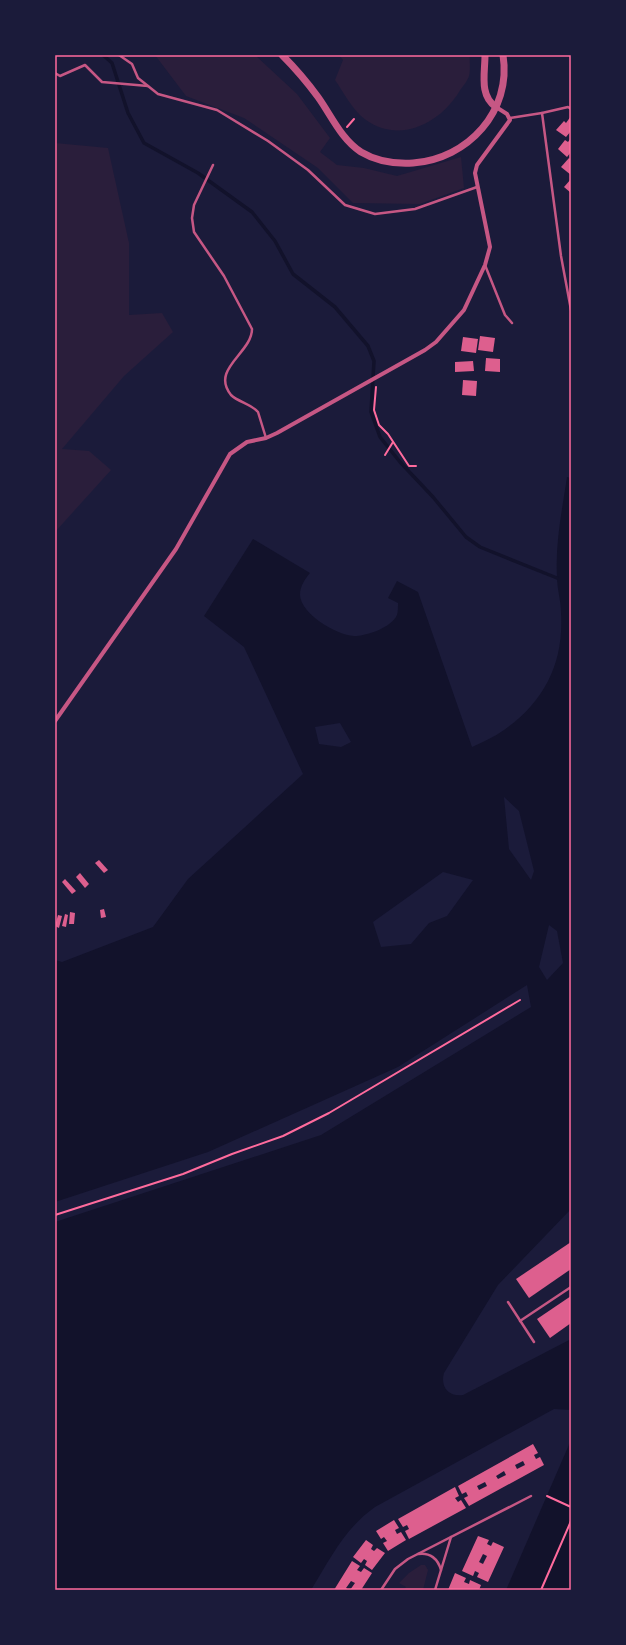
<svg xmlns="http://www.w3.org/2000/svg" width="626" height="1645" viewBox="0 0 626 1645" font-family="'PT Sans',sans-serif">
  <rect width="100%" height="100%" fill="#1b1b3a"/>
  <g fill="#2a1e3b">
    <path d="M 155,55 L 255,55 L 297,94 L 330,138 L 320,152 L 337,165 L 364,168 L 397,176 L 461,157 L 464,188 L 420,204 L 353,203 L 318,168 L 244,118 L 186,96 Z"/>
    <path d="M 339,55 L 470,55 C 469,61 471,70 469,76 C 467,82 462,87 459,92 C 440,123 400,144 366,120 C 353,111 344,93 335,80 L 343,60 Z"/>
    <path d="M 55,143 L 108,148 L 129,243 L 129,315 L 162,313 L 173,332 L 124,376 L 62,449 L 89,451 L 111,470 L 55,532 Z"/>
    <path d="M 421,1565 L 425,1565 L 428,1570 L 423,1590 L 404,1590 L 406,1587 L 399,1583 L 409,1573 Z"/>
  </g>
  <g fill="#12122b" fill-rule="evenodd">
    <path d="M 567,477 L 571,478 L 571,1209 L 498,1285 L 444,1373 C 440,1387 449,1397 463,1395 L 571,1339 L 571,1410 L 554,1409 L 375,1507 C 345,1528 330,1559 311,1590 L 55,1590 L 55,1222 L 321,1135 L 531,1007 L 527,985 L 398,1067 L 208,1152 L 55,1202 L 55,960 L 62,962 L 153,927 L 188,879 L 303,774 L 244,647 L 204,616 L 253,539 L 310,573 C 305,579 300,586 300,595 C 301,614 336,635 354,636 C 366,636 391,628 397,615 C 398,612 398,606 398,603 L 388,598 L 397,581 L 418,592 L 472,747 C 483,742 494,737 504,730 C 544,702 564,663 561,613 C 561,601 557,589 557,577 C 555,544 562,510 567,477 ZM 340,723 L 351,742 L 341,747 L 319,744 L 315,727 ZM 504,797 L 519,811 L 534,871 L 531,880 L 509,849 ZM 443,872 L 473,880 L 447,916 L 429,923 L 411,944 L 381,947 L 373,922 ZM 549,925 L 557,931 L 563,963 L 547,980 L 539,967 Z"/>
    <path d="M 571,1440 L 571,1590 L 506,1590 Z"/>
  </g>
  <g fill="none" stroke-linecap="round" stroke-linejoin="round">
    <path stroke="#12122b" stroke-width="3.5" d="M 103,55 L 112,63 L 128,113 L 144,143 L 198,173 L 252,212 L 275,241 L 293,274 L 335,307 L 368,346 L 374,361 L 371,412 L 380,437 L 400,462 L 433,497 L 466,537 L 480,547 L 557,578"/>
  </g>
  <g fill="#dd5f8e" fill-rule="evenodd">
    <path d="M 571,116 L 571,131 L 566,137 L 556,130 L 564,121 L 566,123 Z"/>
    <path d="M 571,138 L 571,152 L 567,157 L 558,149 L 565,140 L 568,142 Z"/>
    <path d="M 569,158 L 571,160 L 571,175 L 561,167 Z"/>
    <path d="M 571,179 L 571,193 L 564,187 Z"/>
    <path d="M 480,336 L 495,338 L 493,352 L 478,350 Z"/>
    <path d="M 463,337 L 478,339 L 476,353 L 461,351 Z"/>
    <path d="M 486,358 L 500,359 L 500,372 L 485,371 Z"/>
    <path d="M 473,361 L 474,371 L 455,372 L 455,362 Z"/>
    <path d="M 463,380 L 477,381 L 476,396 L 462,395 Z"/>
    <path d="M 99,860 L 108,870 L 104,873 L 95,863 Z"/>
    <path d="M 80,873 L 89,884 L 85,888 L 76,877 Z"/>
    <path d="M 65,879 L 76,891 L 72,894 L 62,882 Z"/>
    <path d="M 104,909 L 106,917 L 101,918 L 100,910 Z"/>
    <path d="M 70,912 L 75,913 L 74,924 L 69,924 Z"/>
    <path d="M 65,914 L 68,915 L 66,927 L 62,926 Z"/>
    <path d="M 58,915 L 62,916 L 59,928 L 55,926 Z"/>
    <path d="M 571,1242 L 571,1269 L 529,1298 L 516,1279 Z"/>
    <path d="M 571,1296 L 571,1323 L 550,1338 L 537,1319 Z"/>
    <path d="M 533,1444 L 538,1453 L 534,1455 L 536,1459 L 540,1457 L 544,1465 L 469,1506 L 464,1498 L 468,1496 L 466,1492 L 462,1494 L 458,1486 ZM 523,1461 L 525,1465 L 517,1469 L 515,1465 ZM 504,1471 L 506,1475 L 498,1479 L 496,1476 ZM 485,1482 L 487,1486 L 479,1490 L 477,1486 Z"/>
    <path d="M 455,1487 L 459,1496 L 455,1498 L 458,1502 L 461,1500 L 466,1508 L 409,1539 L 405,1531 L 409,1529 L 407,1525 L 403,1527 L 398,1519 Z"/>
    <path d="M 394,1520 L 399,1528 L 395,1530 L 397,1534 L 401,1532 L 406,1540 L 388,1551 L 383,1543 L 387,1541 L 384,1537 L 381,1539 L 376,1531 Z"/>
    <path d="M 478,1536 L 489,1540 L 487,1544 L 491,1546 L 493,1542 L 504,1547 L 488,1582 L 477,1577 L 479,1573 L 475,1571 L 473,1576 L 462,1571 ZM 483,1554 L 487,1556 L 483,1564 L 479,1562 Z"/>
    <path d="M 366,1540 L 373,1545 L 371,1549 L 374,1551 L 377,1548 L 385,1553 L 372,1570 L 365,1565 L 367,1561 L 364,1559 L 361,1563 L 353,1557 Z"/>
    <path d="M 352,1561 L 360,1566 L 357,1570 L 361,1572 L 364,1568 L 372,1573 L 361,1590 L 350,1590 L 355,1583 L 351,1581 L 346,1588 L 349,1590 L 334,1590 Z"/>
    <path d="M 455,1573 L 466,1578 L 464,1582 L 469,1584 L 470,1580 L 481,1585 L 479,1590 L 448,1590 Z"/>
  </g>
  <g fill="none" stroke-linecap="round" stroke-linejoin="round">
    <g stroke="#ff6b9d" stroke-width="2">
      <path d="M 347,127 L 354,119"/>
      <path d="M 376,387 L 374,410 L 379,425 L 388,434 L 409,466 L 416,466"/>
      <path d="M 385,455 L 393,442"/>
      <path d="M 55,1215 L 183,1174 L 232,1154 L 283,1136 L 329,1113 L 520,1000"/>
      <path d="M 547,1496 L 571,1507"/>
      <path d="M 541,1590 L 571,1521"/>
    </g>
    <g stroke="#c65784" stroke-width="2.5">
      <path d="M 119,55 L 132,64 L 138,78 L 158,94 L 217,110 L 268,141 L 308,170 L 345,205 L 375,214 L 415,209 L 477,187"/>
      <path d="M 55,73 L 60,76 L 85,65 L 102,82 L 148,86"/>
      <path d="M 542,113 L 568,107 L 571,109"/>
      <path d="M 510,118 L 542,113 L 561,256 L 571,310"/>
      <path d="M 213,165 L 194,205 L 192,218 L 194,232 L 224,276 L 252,329 C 252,353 210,369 231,395 C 238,402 251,404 258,412 L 266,438"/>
      <path d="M 485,265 L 505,315 L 512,323"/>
      <path d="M 508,1302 L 534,1342"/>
      <path d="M 520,1321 L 571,1287"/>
      <path d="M 418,1554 C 430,1552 438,1559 441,1570"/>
      <path d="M 381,1590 L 395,1569 L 408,1559 L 531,1496"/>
      <path d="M 435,1590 L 451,1537"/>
    </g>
    <path stroke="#c65784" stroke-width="4" d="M 55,721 L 176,549 L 230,454 L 247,442 L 266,438 L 277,433 L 425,350 L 436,342 L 464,310 L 485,265 L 490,247 L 475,173 L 477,165 L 510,120 L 507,114 L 496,107"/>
    <g stroke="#c65784" stroke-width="7">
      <path d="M 282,55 C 295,68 307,82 318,97 C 331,115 341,139 361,152 C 376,161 396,164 413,163 C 468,159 512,111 503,55"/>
      <path d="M 485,55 C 485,73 479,96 496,107"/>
    </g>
  </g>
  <rect width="626" height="1645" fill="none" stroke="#1b1b3a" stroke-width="112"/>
  <rect x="56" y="56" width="514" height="1533" fill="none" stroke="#ff6b9d" stroke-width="1.5"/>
</svg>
